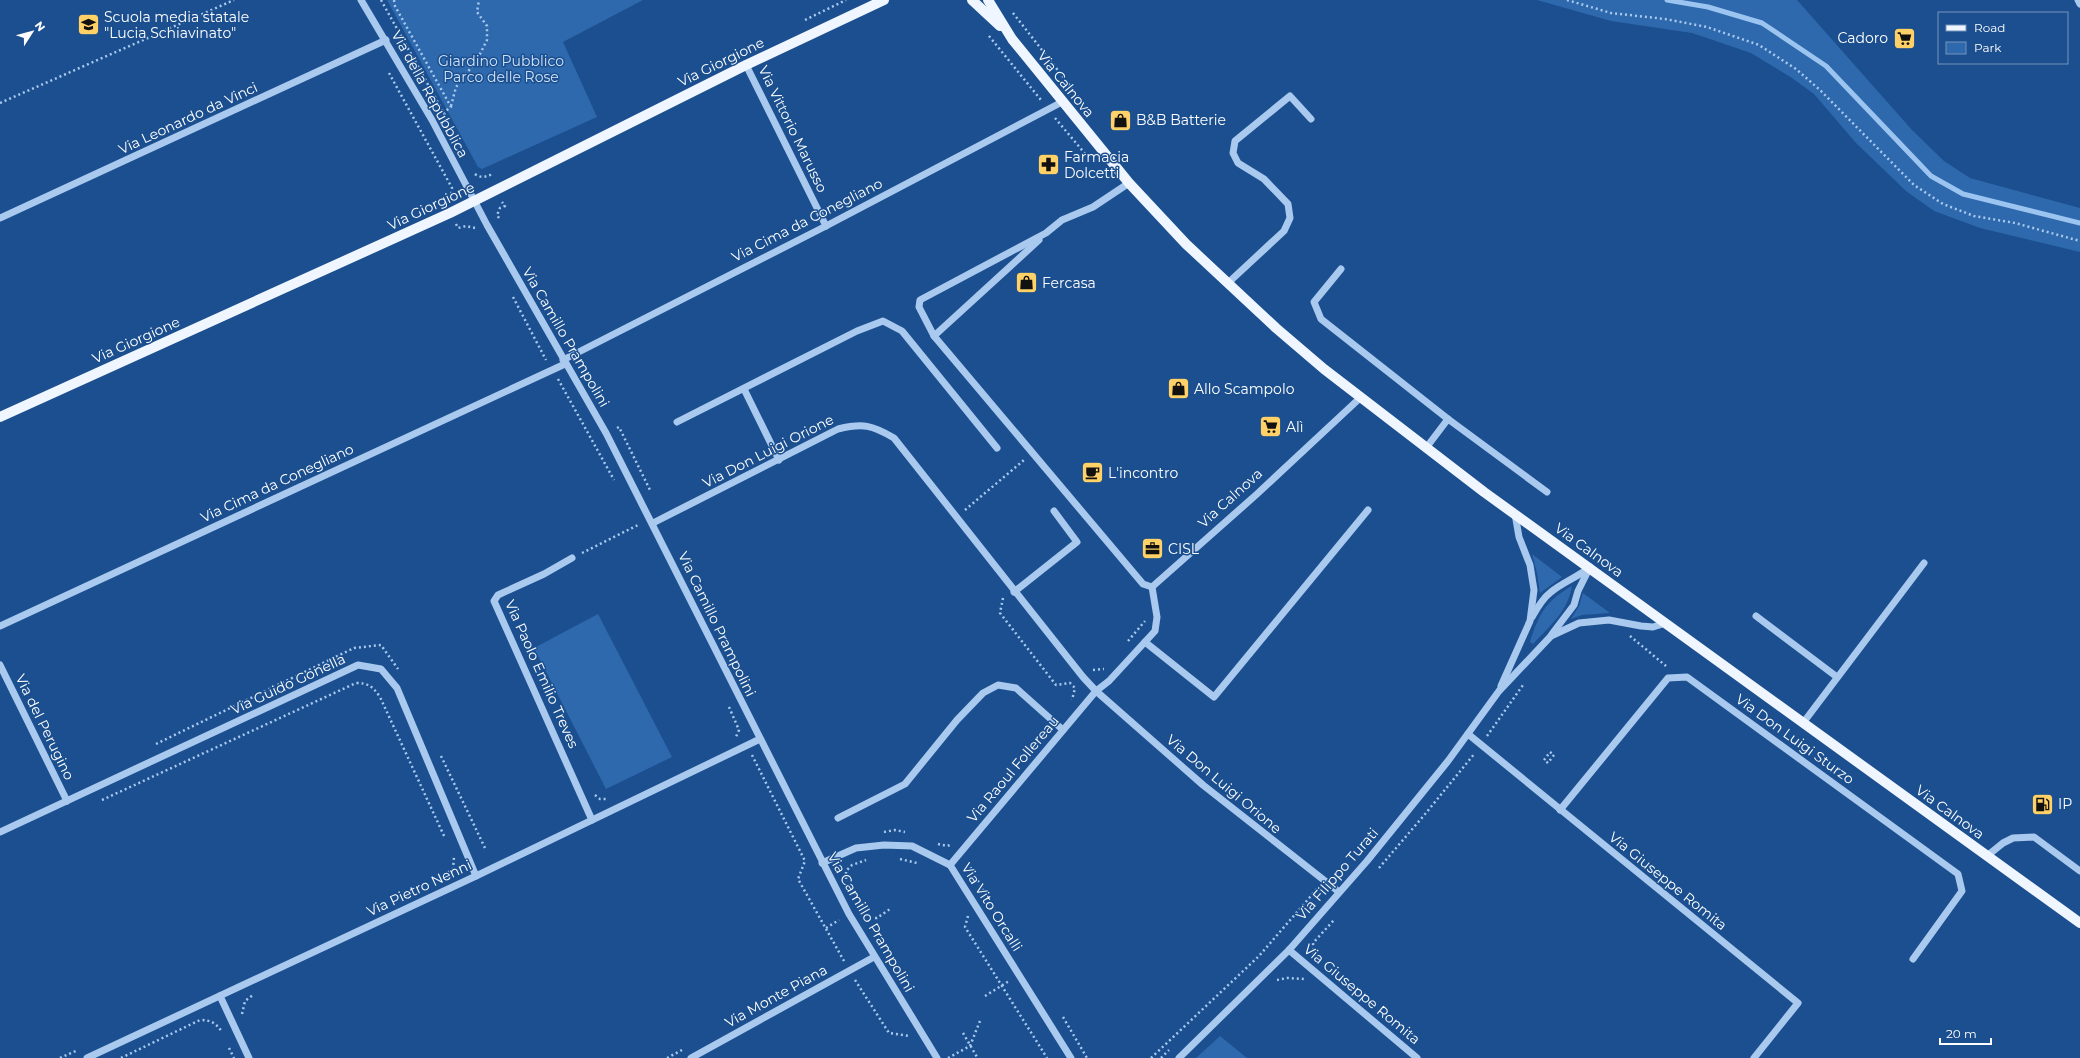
<svg xmlns="http://www.w3.org/2000/svg" width="2080" height="1058" viewBox="0 0 2080 1058" font-family="Montserrat,sans-serif">
  <rect width="100%" height="100%" fill="#1b4f8f"/>
  <g fill="#2e69ad">
    <path d="M 387,0 L 643,0 L 563,42 L 597,117 L 482,169 L 478,167 Z"/>
    <path d="M 1537,0 L 1797,0 L 1912,130 L 1944,161 L 1970,178 L 2080,208 L 2080,252 L 1980,228 L 1934,211 L 1906,191 L 1856,143 L 1814,94 L 1792,78 L 1751,53 L 1692,33 L 1611,21 Z"/>
    <path d="M 1532,554 L 1562,577 L 1540,593 L 1537,573 Z"/>
    <path d="M 1572,586 C 1568,611 1550,626 1533,644 L 1530,642 C 1539,613 1546,601 1572,586 Z"/>
    <path d="M 1583,593 L 1610,613 L 1582,615 L 1571,619 L 1579,606 Z"/>
    <path d="M 598,614 L 672,757 L 606,789 L 534,648 Z"/>
    <path d="M 1220,1036 L 1247,1058 L 1196,1058 Z"/>
  </g>
  <g fill="none" stroke-linecap="round" stroke-linejoin="round">
    <path stroke="#9cc4f0" stroke-width="5" d="M 1667,0 L 1708,7 L 1762,23 L 1826,66 L 1931,176 L 1963,194 L 2080,223"/>
    <g stroke="#a9c9ee" stroke-width="2.5" stroke-dasharray="2 3" stroke-linecap="butt">
      <path d="M 381,0 L 446,117"/>
      <path d="M 394,0 L 395,6 L 451,107 L 443,113"/>
      <path d="M 1567,0 L 1611,13 L 1665,19 L 1707,27 L 1759,45 L 1796,69 L 1820,90 L 1914,185 L 1943,204 L 1974,216 L 2015,223 L 2080,241"/>
      <path d="M 1013,13 L 1078,96"/>
      <path d="M 805,20 L 846,0"/>
      <path d="M 989,36 L 1041,100"/>
      <path d="M 389,73 L 452,188 L 451,195 L 449,197"/>
      <path d="M 0,103 L 234,0"/>
      <path d="M 451,106 L 456,87 L 477,60 L 487,40 L 487,26 L 477,12 L 479,0"/>
      <path d="M 1055,118 L 1087,156"/>
      <path d="M 475,174 C 480,178 485,177 490,175 L 491,177"/>
      <path d="M 499,218 L 497,215 L 500,208 L 505,206 L 502,202"/>
      <path d="M 456,224 L 458,228 L 466,226 L 475,228"/>
      <path d="M 513,297 L 546,360"/>
      <path d="M 558,379 L 614,480"/>
      <path d="M 617,428 L 619,427 L 651,492"/>
      <path d="M 965,510 L 1024,460"/>
      <path d="M 582,553 L 638,525 L 639,527"/>
      <path d="M 1003,598 L 1000,613 L 1056,685 L 1070,683 L 1075,688 L 1072,700"/>
      <path d="M 1630,636 L 1666,666"/>
      <path d="M 1128,641 L 1145,621"/>
      <path d="M 1093,670 L 1104,669"/>
      <path d="M 729,707 L 739,730 L 736,737"/>
      <path d="M 1487,736 L 1523,685"/>
      <path d="M 156,744 L 354,648 L 381,645 L 398,669"/>
      <path d="M 1550,752 L 1554,755 L 1548,763 L 1544,760 Z"/>
      <path d="M 752,755 L 805,861 L 798,879 L 844,961"/>
      <path d="M 441,756 L 485,848"/>
      <path d="M 595,795 L 600,799 L 607,799"/>
      <path d="M 102,800 L 356,683 C 369,683 373,687 380,697 L 445,838"/>
      <path d="M 884,832 L 895,830 L 905,832"/>
      <path d="M 938,844 L 947,846 L 950,845"/>
      <path d="M 900,859 L 917,863"/>
      <path d="M 968,863 L 996,913"/>
      <path d="M 1379,868 L 1426,813 L 1475,753"/>
      <path d="M 440,878 L 453,869 L 454,857"/>
      <path d="M 846,879 L 846,871 L 852,865 L 866,860"/>
      <path d="M 849,884 L 870,918 L 877,918 L 890,909"/>
      <path d="M 968,916 L 965,927 L 1047,1058"/>
      <path d="M 826,928 L 839,920"/>
      <path d="M 1314,955 L 1313,943 L 1334,920"/>
      <path d="M 855,980 L 889,1033 L 909,1036"/>
      <path d="M 1277,980 L 1287,978 L 1304,979"/>
      <path d="M 985,996 L 1009,981"/>
      <path d="M 242,1014 L 245,1001 L 253,995"/>
      <path d="M 1063,1017 L 1087,1058"/>
      <path d="M 963,1033 L 977,1057"/>
      <path d="M 229,1048 L 234,1058"/>
      <path d="M 60,1058 L 78,1050"/>
      <path d="M 121,1058 L 200,1020 C 211,1020 216,1023 222,1032"/>
      <path d="M 667,1058 L 682,1050"/>
      <path d="M 948,1058 L 970,1046 L 980,1021"/>
      <path d="M 1151,1058 L 1259,956 L 1317,889"/>
      <path d="M 1161,1058 L 1169,1050"/>
    </g>
    <g stroke="#a9c9ee" stroke-width="7">
      <path d="M 361,0 L 432,120 L 487,225 L 606,433 L 849,914 L 937,1058"/>
      <path d="M 2078,0 L 2080,4"/>
      <path d="M 746,65 L 826,226"/>
      <path d="M 1129,183 L 1093,207 L 1062,220 L 1046,233 L 920,300 L 919,307 L 934,336 L 1143,584 L 1152,587 L 1257,494 L 1360,398"/>
      <path d="M 0,218 L 386,40"/>
      <path d="M 1341,269 L 1314,302 L 1321,319 L 1448,419"/>
      <path d="M 1228,283 L 1284,231 L 1290,218 L 1288,204 L 1264,179 L 1238,163 L 1233,153 L 1235,141 L 1290,96 L 1311,119"/>
      <path d="M 934,336 L 1039,240"/>
      <path d="M 563,360 L 826,226 L 1062,102"/>
      <path d="M 744,389 L 779,460"/>
      <path d="M 677,422 L 857,331 L 883,321 L 902,331 L 997,448"/>
      <path d="M 1426,448 L 1448,419 L 1547,492"/>
      <path d="M 653,523 L 838,429 C 863,423 872,425 894,438 L 1083,677 L 1096,691 L 1203,785 L 1339,892"/>
      <path d="M 572,558 L 544,574 L 498,595 L 494,601 L 592,820"/>
      <path d="M 1014,592 L 1077,542 L 1054,511"/>
      <path d="M 1756,616 L 1837,677"/>
      <path d="M 1532,617 C 1537,608 1543,598 1551,592 C 1563,582 1578,577 1590,567"/>
      <path d="M 0,626 L 565,364"/>
      <path d="M 1552,634 L 1574,605 L 1578,591 L 1589,569"/>
      <path d="M 1145,642 L 1214,697 L 1368,510"/>
      <path d="M 0,665 L 67,801"/>
      <path d="M 1501,686 L 1530,621 L 1534,590 L 1530,565 L 1519,537 L 1515,514"/>
      <path d="M 1803,723 L 1924,563"/>
      <path d="M 1468,734 L 1798,1003 L 1754,1058"/>
      <path d="M 1560,810 L 1668,678 L 1687,677 L 1958,874 L 1962,891 L 1913,959"/>
      <path d="M 838,818 L 905,784 L 957,720 L 983,693 L 998,685 L 1016,688 L 1063,730"/>
      <path d="M 0,832 L 358,665 L 381,669 L 397,688 L 476,876"/>
      <path d="M 1987,856 L 2003,843 L 2013,838 L 2034,837 L 2080,871"/>
      <path d="M 822,863 L 856,848 L 884,845 L 912,846 L 950,865 L 1071,1058"/>
      <path d="M 950,865 L 1096,691 L 1109,681 L 1155,631 L 1157,617 L 1152,587"/>
      <path d="M 1289,950 L 1417,1058"/>
      <path d="M 220,996 L 249,1058"/>
      <path d="M 87,1058 L 476,876 L 760,739"/>
      <path d="M 691,1058 L 874,957"/>
      <path d="M 1179,1058 L 1289,950 L 1367,861 L 1448,761 L 1499,691 L 1551,636 L 1579,623 L 1609,620 L 1641,626 L 1653,627 L 1666,623"/>
    </g>
    <g stroke="#f0f6ff" stroke-width="10">
      <path d="M 972,0 L 1000,26"/>
      <path d="M 988,0 L 1012,39 L 1129,183 L 1186,244 L 1276,328 L 1324,369 L 1484,492 L 2080,923"/>
      <path d="M 0,417 L 450,213 L 746,65 L 884,0"/>
    </g>
  </g>
  <defs>
    <symbol id="school-square" viewBox="-11 -11 22 22"><rect x="-9" y="-9" width="18" height="18" rx="4" fill="#ffd166" stroke="#1b4f8f"/><path d="M0-5L7-2L0 1L-7-2ZM-4 1L0 2.5L4 1V4Q0 6-4 4Z" fill="#111"/></symbol>
    <symbol id="supermarket-square" viewBox="-11 -11 22 22"><rect x="-9" y="-9" width="18" height="18" rx="4" fill="#ffd166" stroke="#1b4f8f"/><path d="M-6-5.5h2.5l.6 2H6L4.5 2H-2.5L-4.4-4H-6ZM-1.5 3.2a1.3 1.3 0 1 0 .1 0ZM3 3.2a1.3 1.3 0 1 0 .1 0Z" fill="#111"/></symbol>
    <symbol id="shop-square" viewBox="-11 -11 22 22"><rect x="-9" y="-9" width="18" height="18" rx="4" fill="#ffd166" stroke="#1b4f8f"/><path d="M-5-2.5h2.3a2.7 3.5 0 0 1 5.4 0H5L5.5 6h-11ZM-1.5-2.5h3a1.5 2.3 0 0 0-3 0Z" fill="#111"/></symbol>
    <symbol id="pharmacy-square" viewBox="-11 -11 22 22"><rect x="-9" y="-9" width="18" height="18" rx="4" fill="#ffd166" stroke="#1b4f8f"/><path d="M-2-6h4v4h4v4h-4v4h-4v-4h-4v-4h4Z" fill="#111"/></symbol>
    <symbol id="cafe-square" viewBox="-11 -11 22 22"><rect x="-9" y="-9" width="18" height="18" rx="4" fill="#ffd166" stroke="#1b4f8f"/><path d="M-5.5-4.5H6V0H3Q3 3.5 0 3.5H-2.5Q-5.5 3.5-5.5 0ZM3-3.2v2h1.7v-2ZM-6 4.5H4V6H-6Z" fill="#111"/></symbol>
    <symbol id="office-square" viewBox="-11 -11 22 22"><rect x="-9" y="-9" width="18" height="18" rx="4" fill="#ffd166" stroke="#1b4f8f"/><path d="M-6-3h4V-5.5h4V-3h4V5H-6ZM-1-4.5V-3h2v-1.5ZM-6 0V1H6V0Z" fill="#111"/></symbol>
    <symbol id="fuel-square" viewBox="-11 -11 22 22"><rect x="-9" y="-9" width="18" height="18" rx="4" fill="#ffd166" stroke="#1b4f8f"/><path d="M-5.5-6h7V0h2V4h1.3V-2.5L3-4.5l.8-.8L6-3V5H2.5V1h-1V6h-7ZM-4.2-4.7v3.2H.2V-4.7Z" fill="#111"/></symbol>
  </defs>
  <g fill-rule="evenodd">
    <use href="#school-square" x="76" y="12" width="25" height="25"/>
    <use href="#supermarket-square" x="1892" y="26" width="25" height="25"/>
    <use href="#shop-square" x="1108" y="108" width="25" height="25"/>
    <use href="#pharmacy-square" x="1036" y="152" width="25" height="25"/>
    <use href="#shop-square" x="1014" y="270" width="25" height="25"/>
    <use href="#shop-square" x="1166" y="376" width="25" height="25"/>
    <use href="#supermarket-square" x="1258" y="414" width="25" height="25"/>
    <use href="#cafe-square" x="1080" y="460" width="25" height="25"/>
    <use href="#office-square" x="1140" y="536" width="25" height="25"/>
    <use href="#fuel-square" x="2030" y="792" width="25" height="25"/>
  </g>
  <g text-anchor="middle" stroke-width="3" stroke-linejoin="round" paint-order="stroke">
    <g font-size="14" fill="#fff" stroke="#1b4f8f" text-anchor="start">
      <text x="104" y="22">Scuola media statale<tspan x="104" dy="16">"Lucia Schiavinato"</tspan></text>
      <text x="1888" y="43" text-anchor="end">Cadoro</text>
      <text x="1136" y="125">B&amp;B Batterie</text>
      <text x="1064" y="162">Farmacia<tspan x="1064" dy="16">Dolcetti</tspan></text>
      <text x="1042" y="288">Fercasa</text>
      <text x="1194" y="394">Allo Scampolo</text>
      <text x="1286" y="432">Alì</text>
      <text x="1108" y="478">L'incontro</text>
      <text x="1168" y="554">CISL</text>
      <text x="2058" y="809">IP</text>
    </g>
    <g font-size="14" fill="#cfe3fa" stroke="#1b4f8f">
      <text x="501" y="66">Giardino Pubblico<tspan x="501" dy="16">Parco delle Rose</tspan></text>
    </g>
    <g font-size="14" fill="#fff" stroke="#1b4f8f">
      <text transform="translate(721 62) rotate(-26)" y="5">Via Giorgione</text>
      <text transform="translate(1066 84) rotate(51)" y="5">Via Calnova</text>
      <text transform="translate(430 94) rotate(61)" y="5">Via della Repubblica</text>
      <text transform="translate(188 118) rotate(-25)" y="5">Via Leonardo da Vinci</text>
      <text transform="translate(793 129) rotate(64)" y="5">Via Vittorio Marusso</text>
      <text transform="translate(431 206) rotate(-25)" y="5">Via Giorgione</text>
      <text transform="translate(807 220) rotate(-27)" y="5">Via Cima da Conegliano</text>
      <text transform="translate(566 337) rotate(60)" y="5">Via Camillo Prampolini</text>
      <text transform="translate(136 340) rotate(-24)" y="5">Via Giorgione</text>
      <text transform="translate(768 451) rotate(-27)" y="5">Via Don Luigi Orione</text>
      <text transform="translate(277 483) rotate(-25)" y="5">Via Cima da Conegliano</text>
      <text transform="translate(1230 498) rotate(-42)" y="5">Via Calnova</text>
      <text transform="translate(1589 550) rotate(36)" y="5">Via Calnova</text>
      <text transform="translate(717 624) rotate(64)" y="5">Via Camillo Prampolini</text>
      <text transform="translate(542 674) rotate(66)" y="5">Via Paolo Emilio Treves</text>
      <text transform="translate(288 684) rotate(-25)" y="5">Via Guido Gonella</text>
      <text transform="translate(45 727) rotate(64)" y="5">Via del Perugino</text>
      <text transform="translate(1795 739) rotate(36)" y="5">Via Don Luigi Sturzo</text>
      <text transform="translate(1013 769) rotate(-50)" y="5">Via Raoul Follereau</text>
      <text transform="translate(1224 784) rotate(40)" y="5">Via Don Luigi Orione</text>
      <text transform="translate(1950 812) rotate(36)" y="5">Via Calnova</text>
      <text transform="translate(1337 874) rotate(-49)" y="5">Via Filippo Turati</text>
      <text transform="translate(1668 881) rotate(39)" y="5">Via Giuseppe Romita</text>
      <text transform="translate(419 888) rotate(-25)" y="5">Via Pietro Nenni</text>
      <text transform="translate(992 907) rotate(58)" y="5">Via Vito Orcalli</text>
      <text transform="translate(871 922) rotate(60)" y="5">Via Camillo Prampolini</text>
      <text transform="translate(1362 994) rotate(40)" y="5">Via Giuseppe Romita</text>
      <text transform="translate(776 996) rotate(-29)" y="5">Via Monte Piana</text>
    </g>
  </g>
  <rect x="1938" y="12" width="130" height="52" fill="#1b4f8f" stroke="#7695bc"/>
  <rect x="1946" y="25" width="20" height="6" fill="#f0f6ff" stroke="#7695bc"/>
  <text x="1974" y="32" font-size="12" fill="#ffffff">Road</text>
  <rect x="1946" y="42" width="20" height="12" fill="#2e69ad" stroke="#7695bc"/>
  <text x="1974" y="52" font-size="12" fill="#ffffff">Park</text>
  <g transform="translate(32 32) rotate(54)" stroke="#1b4f8f" stroke-width="3" paint-order="stroke">
  <path d="M0-3L7 15L0 10L-7 15Z" fill="#ffffff"/>
  <text y="-6" font-size="11" font-weight="bold" text-anchor="middle" fill="#ffffff">N</text>
  </g>
  <path d="M1940 1038v6h51v-6" fill="none" stroke="#ffffff" stroke-width="2"/>
  <text x="1946" y="1038" font-size="12" fill="#ffffff" stroke="#1b4f8f" stroke-width="3" paint-order="stroke">20 m</text>
</svg>
